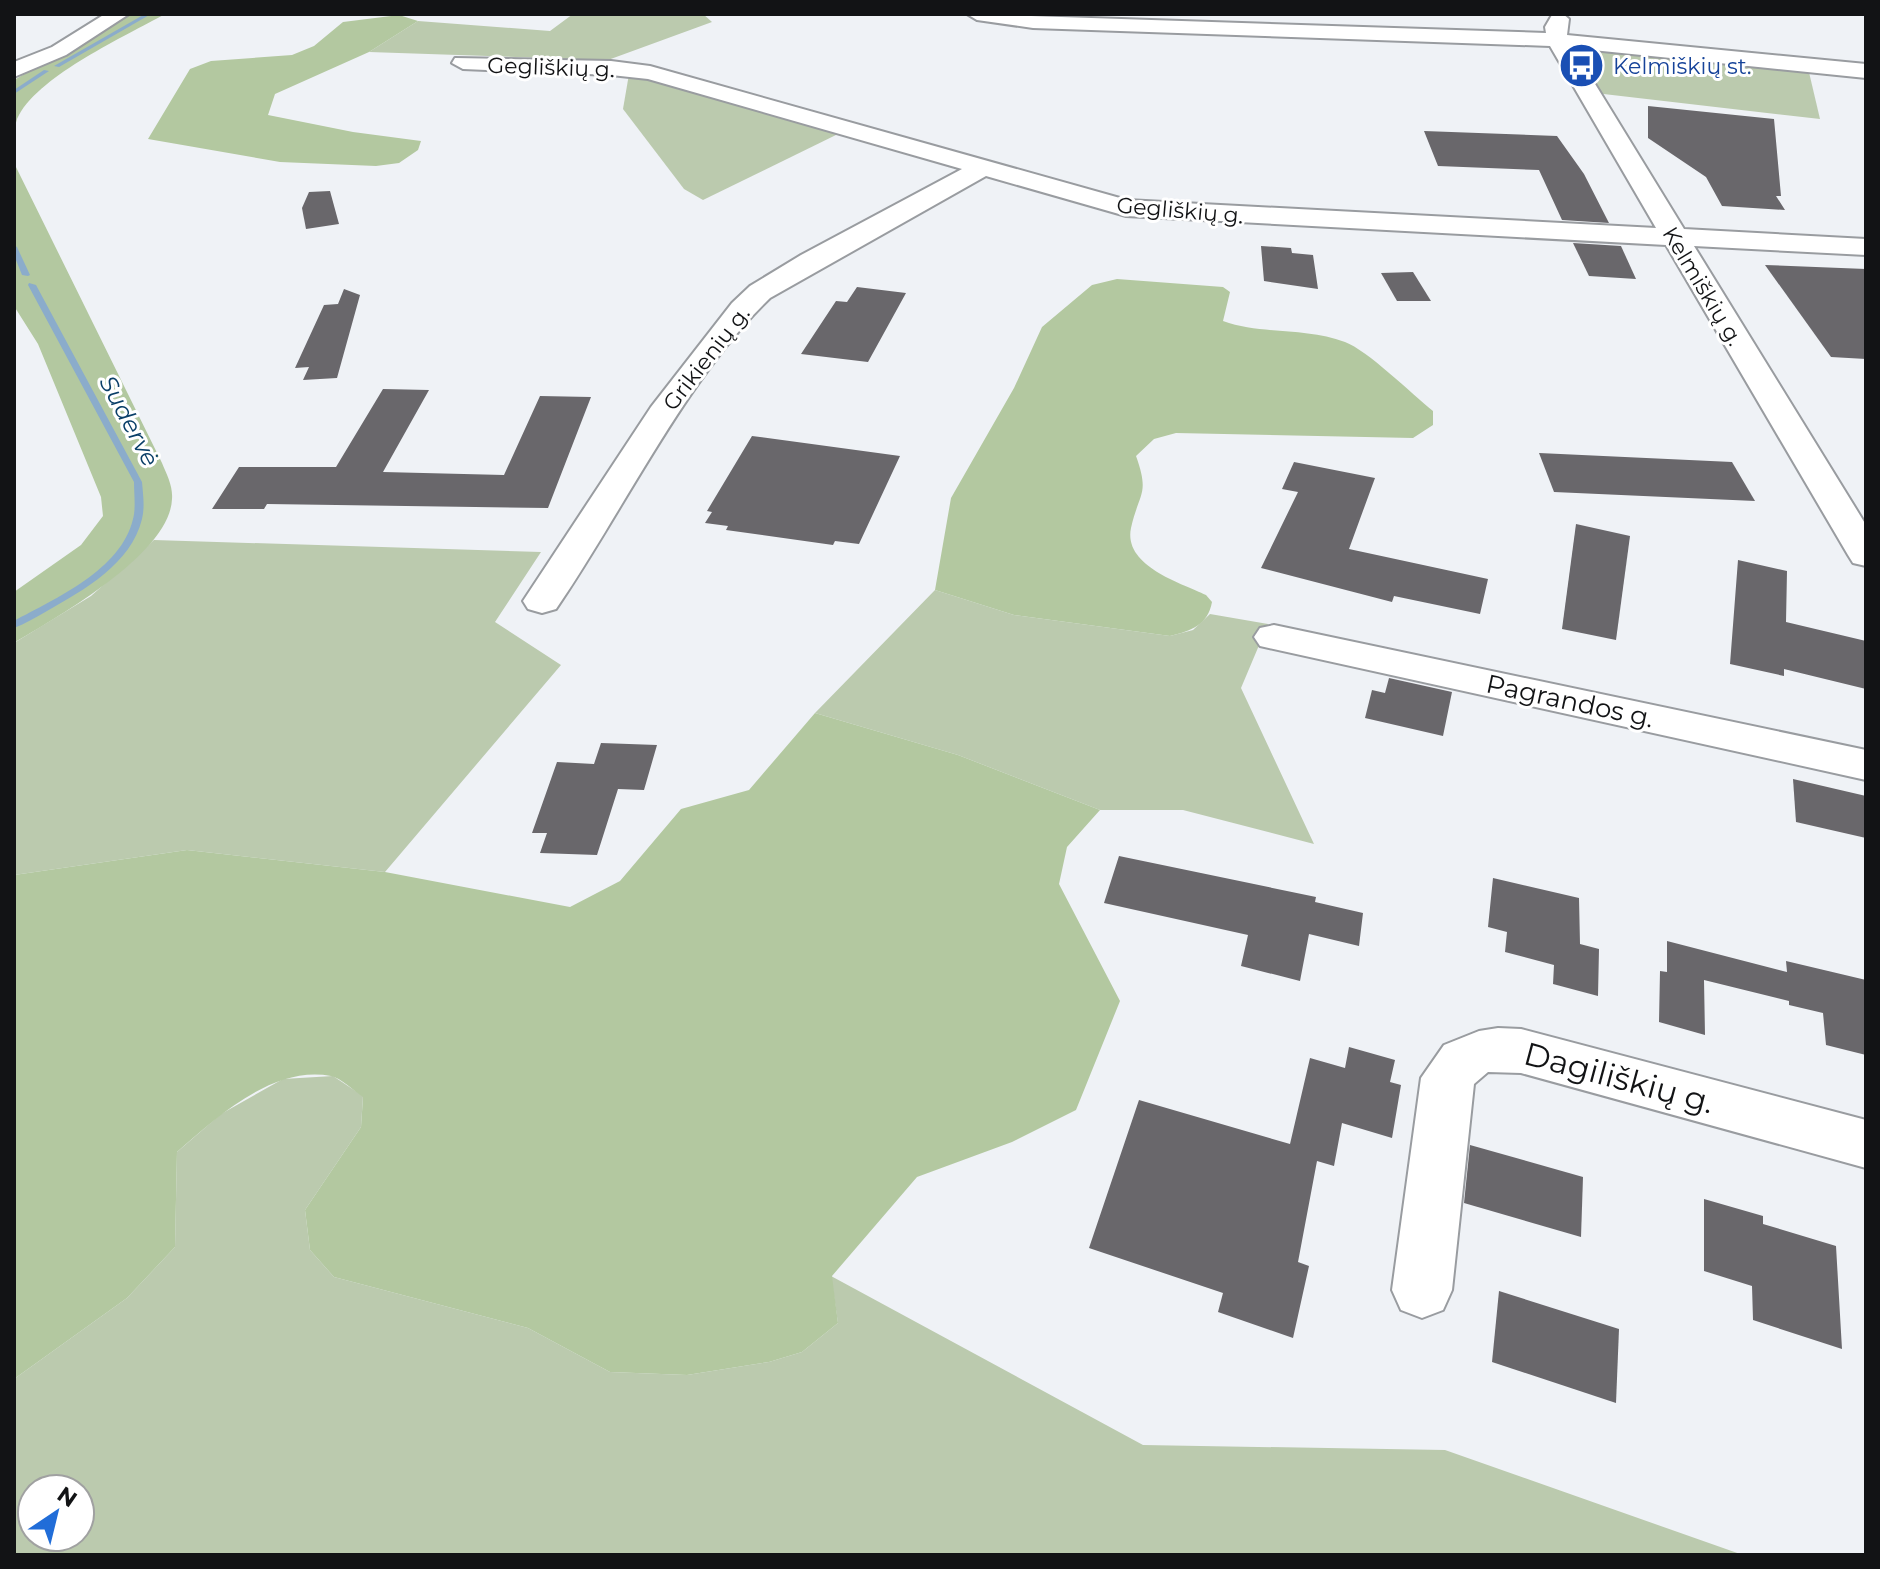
<svg xmlns="http://www.w3.org/2000/svg" width="1880" height="1569" viewBox="0 0 1880 1569" font-family="Montserrat,sans-serif">
  <rect width="100%" height="100%" fill="#eff2f6"/>
  <g fill="#bbcaae" fill-rule="evenodd">
    <path d="M 573,14 L 703,14 L 712,22 L 608,60 L 369,52 L 418,21 L 550,31 Z"/>
    <path d="M 1573,46 L 1808,68 L 1820,119 L 1595,93 Z"/>
    <path d="M 629,74 L 838,134 L 703,200 L 684,189 L 623,109 Z"/>
    <path d="M 154,540 L 541,552 L 495,622 L 561,665 L 385,872 L 187,850 L 14,875 L 14,643 L 91,596 Z"/>
    <path d="M 935,590 L 1014,615 L 1170,636 L 1193,630 L 1210,614 L 1268,624 L 1241,688 L 1314,844 L 1183,810 L 1100,810 L 958,755 L 815,713 Z"/>
    <path d="M 333,1076 L 363,1096 L 361,1127 L 305,1210 L 310,1250 L 334,1277 L 528,1328 L 610,1372 L 687,1375 L 769,1362 L 802,1352 L 838,1323 L 831,1276 L 1143,1445 L 1445,1450 L 1743,1555 L 14,1555 L 14,1379 L 127,1298 L 175,1247 L 177,1152 L 221,1114 L 283,1079 ZM 32,1489 L 80,1489 L 80,1537 L 32,1537 Z"/>
  </g>
  <g fill="#b3c8a0">
    <path d="M 130,14 L 165,14 C 124,37 42,74 19,115 C 13,124 17,136 14,144 L 14,80 Z"/>
    <path d="M 399,15 L 418,21 L 369,52 L 275,94 L 268,115 L 353,132 L 421,141 L 418,150 L 399,163 L 376,166 L 280,162 L 148,139 L 190,69 L 211,61 L 292,55 L 314,46 L 343,22 Z"/>
    <path d="M 14,163 L 162,463 C 167,475 173,486 172,499 C 170,554 57,617 14,643 L 14,592 L 81,545 L 103,516 L 101,497 L 38,344 L 14,306 Z"/>
    <path d="M 1117,279 L 1223,287 L 1230,292 L 1223,321 C 1262,335 1305,327 1345,342 C 1367,350 1412,394 1433,411 L 1433,425 L 1413,438 L 1176,433 L 1154,439 L 1136,456 C 1150,495 1139,492 1131,528 C 1123,566 1181,583 1206,595 L 1212,602 C 1208,625 1191,631 1170,636 L 1014,615 L 935,590 L 951,498 L 1014,388 L 1042,327 L 1092,285 Z"/>
    <path d="M 815,713 L 958,755 L 1100,810 L 1067,847 L 1059,884 L 1120,1001 L 1076,1110 L 1012,1142 L 917,1177 L 832,1276 L 838,1323 L 802,1352 L 769,1362 L 687,1375 L 610,1372 L 528,1328 L 334,1277 L 310,1250 L 305,1210 L 361,1127 L 363,1097 C 354,1091 341,1078 331,1076 C 273,1065 217,1117 177,1152 L 175,1247 L 127,1298 L 14,1379 L 14,875 L 187,850 L 385,872 L 570,907 L 620,881 L 681,809 L 749,790 Z"/>
  </g>
  <g fill="none" stroke-linecap="round" stroke-linejoin="round">
    <g fill="#8baccb" fill-rule="evenodd">
      <path d="M 145,14 L 151,14 L 59,67 L 54,66 Z"/>
      <path d="M 44,70 L 49,71 L 14,94 L 14,90 Z"/>
      <path d="M 14,245 L 17,247 L 30,275 L 28,276 L 22,275 L 14,255 Z"/>
      <path d="M 29,283 L 36,285 L 142,482 C 143,494 145,507 142,519 C 131,564 84,590 47,611 C 36,617 25,624 14,628 L 14,621 C 56,598 121,570 133,519 C 136,508 134,494 134,482 L 28,285 Z"/>
    </g>
  </g>
  <g fill="#69676b">
    <path d="M 1648,106 L 1774,119 L 1781,196 L 1776,196 L 1785,210 L 1722,206 L 1706,177 L 1648,138 Z"/>
    <path d="M 1424,131 L 1557,136 L 1584,174 L 1609,223 L 1562,220 L 1539,170 L 1438,166 Z"/>
    <path d="M 330,191 L 339,224 L 306,229 L 302,208 L 309,192 Z"/>
    <path d="M 1573,243 L 1621,246 L 1636,279 L 1589,276 Z"/>
    <path d="M 1261,246 L 1291,248 L 1292,253 L 1313,255 L 1318,289 L 1264,281 Z"/>
    <path d="M 1765,265 L 1866,269 L 1866,359 L 1831,357 Z"/>
    <path d="M 1413,272 L 1431,301 L 1397,301 L 1381,273 Z"/>
    <path d="M 857,287 L 906,293 L 868,362 L 801,354 L 836,301 L 847,302 Z"/>
    <path d="M 344,289 L 360,295 L 337,378 L 303,380 L 309,367 L 295,368 L 324,305 L 338,304 Z"/>
    <path d="M 383,389 L 429,390 L 383,472 L 504,475 L 540,396 L 591,397 L 548,508 L 267,504 L 264,509 L 212,509 L 239,467 L 336,467 Z"/>
    <path d="M 752,436 L 900,456 L 859,544 L 835,541 L 833,545 L 726,530 L 728,526 L 705,523 L 712,512 L 707,511 Z"/>
    <path d="M 1539,453 L 1732,462 L 1755,501 L 1554,492 Z"/>
    <path d="M 1294,462 L 1375,478 L 1349,549 L 1488,579 L 1480,614 L 1394,596 L 1392,602 L 1261,568 L 1298,492 L 1282,489 Z"/>
    <path d="M 1576,524 L 1630,536 L 1616,640 L 1562,629 Z"/>
    <path d="M 1738,560 L 1787,571 L 1786,622 L 1866,641 L 1866,689 L 1784,669 L 1784,676 L 1730,664 Z"/>
    <path d="M 1389,678 L 1452,692 L 1443,736 L 1365,718 L 1372,690 L 1385,693 Z"/>
    <path d="M 601,743 L 657,745 L 644,790 L 618,789 L 597,855 L 540,853 L 547,833 L 532,833 L 557,762 L 594,764 Z"/>
    <path d="M 1793,779 L 1866,796 L 1866,838 L 1796,822 Z"/>
    <path d="M 1119,856 L 1316,897 L 1315,902 L 1363,913 L 1359,946 L 1309,934 L 1300,981 L 1241,966 L 1248,935 L 1104,903 Z"/>
    <path d="M 1493,878 L 1579,898 L 1580,944 L 1599,949 L 1598,996 L 1553,984 L 1554,965 L 1505,952 L 1507,932 L 1488,927 Z"/>
    <path d="M 1667,941 L 1787,972 L 1786,961 L 1866,980 L 1866,1055 L 1826,1045 L 1823,1013 L 1789,1005 L 1789,1001 L 1704,980 L 1705,1035 L 1659,1022 L 1660,971 L 1667,972 Z"/>
    <path d="M 1349,1047 L 1395,1060 L 1390,1082 L 1401,1085 L 1392,1138 L 1342,1123 L 1334,1166 L 1317,1161 L 1298,1262 L 1309,1266 L 1293,1338 L 1218,1312 L 1223,1293 L 1089,1248 L 1139,1100 L 1290,1144 L 1310,1058 L 1345,1068 Z"/>
    <path d="M 1470,1145 L 1583,1177 L 1581,1237 L 1464,1203 Z"/>
    <path d="M 1704,1199 L 1763,1216 L 1763,1224 L 1836,1246 L 1842,1349 L 1753,1320 L 1752,1286 L 1704,1271 Z"/>
    <path d="M 1499,1291 L 1619,1329 L 1616,1403 L 1492,1362 Z"/>
  </g>
  <g fill="none" stroke-linecap="round" stroke-linejoin="round">
    <defs>
      <g id="minor">
        <path d="M 105,14 L 129,14 L 66,55 L 14,77 L 14,62 L 52,47 Z"/>
        <path d="M 967,14 L 1546,33 L 1545,27 L 1552,15 L 1563,14 L 1569,19 L 1567,35 L 1866,64 L 1866,78 L 1573,48 L 1684,229 L 1866,239 L 1866,255 L 1694,246 L 1866,525 L 1866,566 L 1853,563 L 1848,555 L 1666,245 L 1126,216 L 986,176 L 770,298 C 684,381 624,510 556,609 L 542,613 L 528,609 L 523,601 L 651,407 L 732,303 L 750,286 L 801,255 L 962,169 L 648,79 L 611,75 L 463,69 L 452,63 L 455,58 L 611,61 L 650,66 L 1127,200 L 1656,228 L 1550,46 L 1033,28 L 977,20 Z"/>
        <path d="M 1274,625 L 1866,750 L 1866,780 L 1260,646 L 1254,637 L 1260,628 Z"/>
        <path d="M 1498,1028 L 1521,1029 L 1866,1120 L 1866,1168 L 1521,1073 L 1488,1072 L 1474,1084 L 1452,1290 L 1443,1310 L 1422,1318 L 1401,1310 L 1392,1290 L 1421,1078 L 1444,1045 L 1479,1031 Z"/>
      </g>
    </defs>
    <use href="#minor" stroke="#999ca0" stroke-width="4"/>
    <use href="#minor" fill="#fff" fill-rule="evenodd"/>
  </g>
  <defs>
    <symbol id="bus-disc" viewBox="-11 -11 22 22"><circle r="9.5" fill="#1a4fb4" stroke="#fff"/><path d="M-5-6H5V4H4V6H2V4H-2V6H-4V4H-5ZM-3.5-4V0h7V-4ZM-3.5 1.2v1.5H-2V1.2ZM2 1.2v1.5H3.5V1.2Z" fill="#fff"/></symbol>
  </defs>
  <g fill-rule="evenodd">
    <use href="#bus-disc" x="1556" y="40" width="51" height="51"/>
  </g>
  <g text-anchor="middle" stroke-width="6" stroke-linejoin="round" paint-order="stroke">
    <g font-size="22" fill="#164399" stroke="#fff" text-anchor="start">
      <text x="1613" y="74">Kelmiškių st.</text>
    </g>
    <g font-size="22" fill="#121315" stroke="#fff">
      <text transform="translate(551 67) rotate(2)" y="8">Gegliškių g.</text>
      <text transform="translate(1180 210) rotate(5)" y="8">Gegliškių g.</text>
      <text transform="translate(1703 286) rotate(59)" y="8">Kelmiškių g.</text>
      <text transform="translate(706 358) rotate(-52)" y="8">Grikienių g.</text>
    </g>
    <g font-size="24" font-style="italic" fill="#0a3f68" stroke="#fff">
      <text transform="translate(129 421) rotate(62)" y="8">Sudervė</text>
    </g>
    <g font-size="26" fill="#121315" stroke="#fff">
      <text transform="translate(1570 701) rotate(12)" y="9">Pagrandos g.</text>
    </g>
    <g font-size="32" fill="#121315" stroke="#fff">
      <text transform="translate(1619 1078) rotate(15)" y="11">Dagiliškių g.</text>
    </g>
  </g>
  <rect width="1880" height="1569" fill="none" stroke="#121315" stroke-width="32"/>
  <g transform="translate(56 1513) rotate(35)"><circle r="38" fill="#ffffff" stroke="#a0a1a1" stroke-width="2"/>
  <path d="M0-6L14 30L0 20L-14 30Z" fill="#216dd8"/>
  <text y="-12" font-size="22" font-weight="bold" text-anchor="middle" fill="#121315">N</text>
  </g>
</svg>
